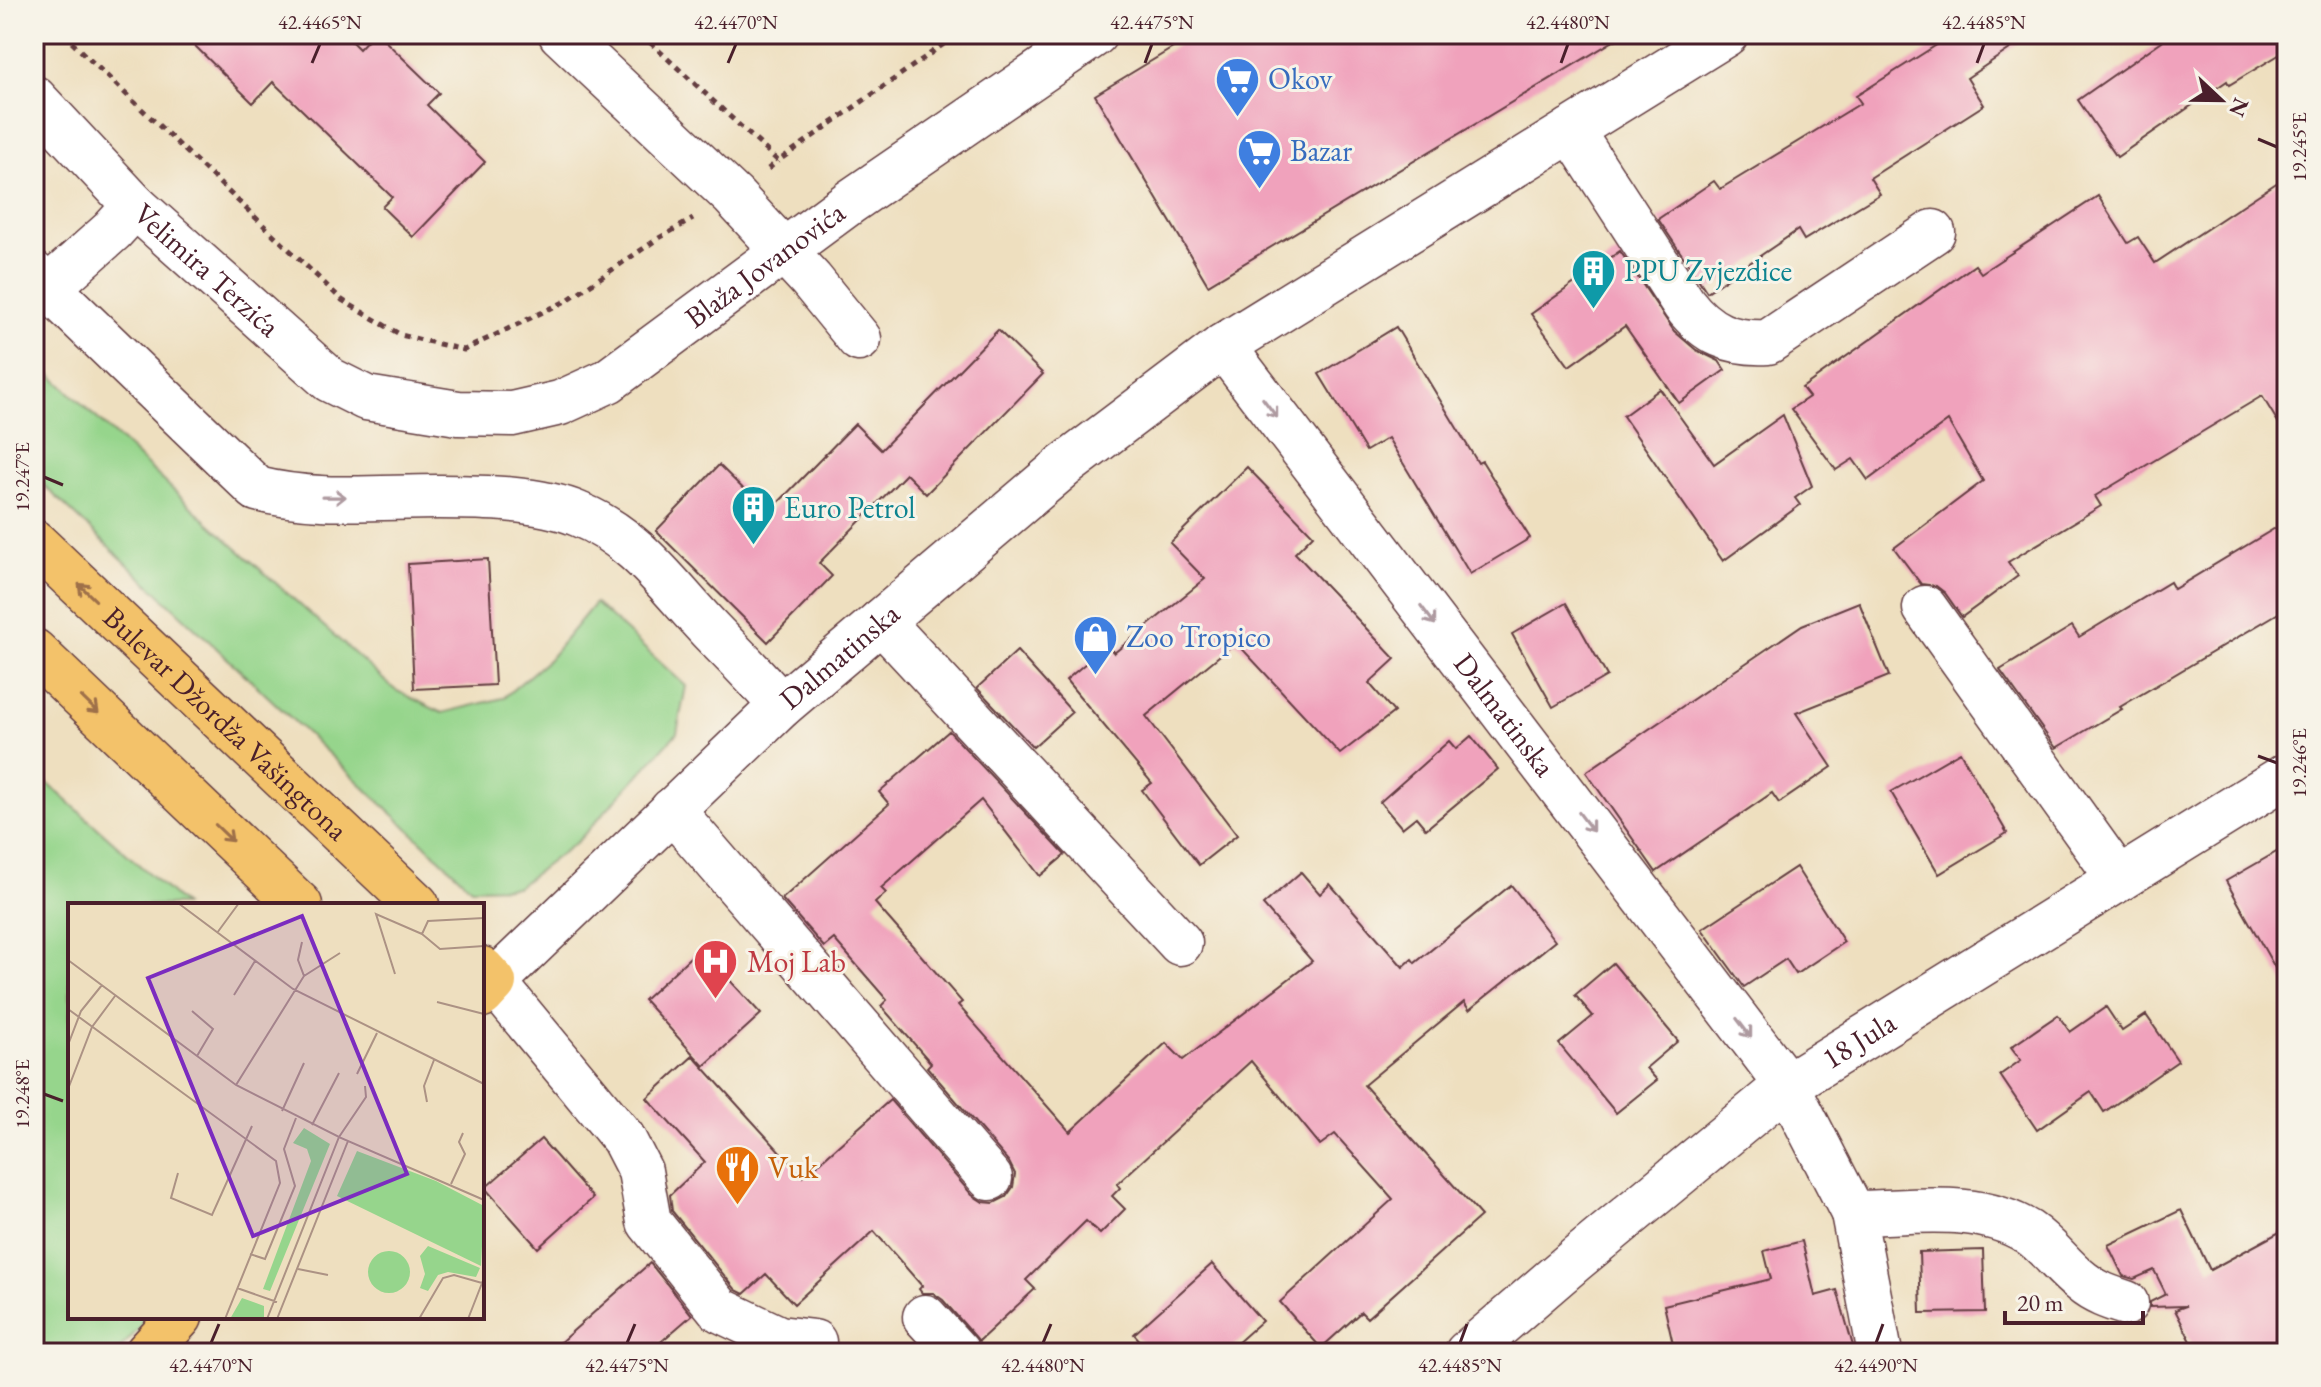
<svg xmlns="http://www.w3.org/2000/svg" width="2321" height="1387" viewBox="0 0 2321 1387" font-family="'EB Garamond',serif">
  <rect width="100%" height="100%" fill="#f7f3e8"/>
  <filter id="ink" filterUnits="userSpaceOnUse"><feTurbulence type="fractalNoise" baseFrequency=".0125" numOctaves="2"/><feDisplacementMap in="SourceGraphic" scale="16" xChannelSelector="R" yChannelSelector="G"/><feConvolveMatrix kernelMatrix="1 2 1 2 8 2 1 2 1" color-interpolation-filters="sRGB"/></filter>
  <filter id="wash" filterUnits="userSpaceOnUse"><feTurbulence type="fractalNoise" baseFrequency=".006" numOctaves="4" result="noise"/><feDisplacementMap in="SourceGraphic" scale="32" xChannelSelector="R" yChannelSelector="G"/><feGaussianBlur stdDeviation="1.8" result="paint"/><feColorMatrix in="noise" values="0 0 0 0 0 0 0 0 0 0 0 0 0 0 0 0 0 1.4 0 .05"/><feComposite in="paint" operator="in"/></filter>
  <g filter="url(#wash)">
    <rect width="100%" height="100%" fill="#eedfbf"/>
    <g fill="#96d58c" stroke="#707a5c" stroke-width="2">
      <path d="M 34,359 L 202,517 L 395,690 L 442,713 L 503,698 L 549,659 L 595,603 L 686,686 L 677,733 L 578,841 L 517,887 L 471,888 L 34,476 Z"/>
      <path d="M 44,780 L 184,905 L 70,905 L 70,1317 L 150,1317 L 116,1353 L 34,1353 L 34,790 Z"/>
    </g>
    <g id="blocks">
      <g fill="#f0a2bc">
        <path d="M 183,34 L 344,34 L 359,49 L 373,34 L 378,34 L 439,93 L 427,105 L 485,162 L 413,237 L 382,207 L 392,197 L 273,82 L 253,103 Z"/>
        <path d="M 1196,34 L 1625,34 L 1208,285 L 1095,95 Z"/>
        <path d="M 1954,34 L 2032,34 L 1967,78 L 1984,105 L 1870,178 L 1880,194 L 1804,240 L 1798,230 L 1707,292 L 1658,219 L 1714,181 L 1720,189 L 1861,103 L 1856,96 Z"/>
        <path d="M 2172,34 L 2287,34 L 2287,50 L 2229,85 L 2227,81 L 2117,157 L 2078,100 Z"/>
        <path d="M 2287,176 L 2287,437 L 2262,396 L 2095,496 L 2101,506 L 2008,562 L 2018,576 L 1962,617 L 1945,593 L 1936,586 L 1921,584 L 1894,548 L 1983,481 L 1948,421 L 1868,480 L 1853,459 L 1836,470 L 1791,409 L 1809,397 L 1802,388 L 1975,265 L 1981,273 L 2098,196 L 2128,243 L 2138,237 L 2155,263 Z"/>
        <path d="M 1620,251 L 1674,331 L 1696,350 L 1719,361 L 1725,370 L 1679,403 L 1625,326 L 1569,366 L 1531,314 Z"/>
        <path d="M 1396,327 L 1478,463 L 1482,461 L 1530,538 L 1470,574 L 1388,438 L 1366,451 L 1319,374 Z"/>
        <path d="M 998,330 L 1043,374 L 926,494 L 906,474 L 819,563 L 832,576 L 768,642 L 656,531 L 719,465 L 768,513 L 855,424 L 881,450 Z"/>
        <path d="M 1660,389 L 1714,464 L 1783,415 L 1812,486 L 1795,498 L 1800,505 L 1723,561 L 1623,416 Z"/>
        <path d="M 1247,467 L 1313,535 L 1295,553 L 1395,659 L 1369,683 L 1394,712 L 1340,754 L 1236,642 L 1146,716 L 1237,835 L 1199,865 L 1142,790 L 1152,783 L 1066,680 L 1107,645 L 1114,653 L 1205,579 L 1170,543 Z"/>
        <path d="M 2287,521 L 2287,608 L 2120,707 L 2122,709 L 2056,748 L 2000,670 L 2072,626 L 2079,637 L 2170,582 L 2174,589 Z"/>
        <path d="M 488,559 L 495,685 L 414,689 L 408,564 Z"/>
        <path d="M 1859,602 L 1889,676 L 1796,713 L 1832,767 L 1779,803 L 1772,793 L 1656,872 L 1586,772 L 1802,625 Z"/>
        <path d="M 1566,603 L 1607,676 L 1553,707 L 1512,634 Z"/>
        <path d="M 1017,651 L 1072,712 L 1033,747 L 977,688 Z"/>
        <path d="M 949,731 L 1065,855 L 1040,876 L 981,800 L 881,888 L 886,893 L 875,903 L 962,1002 L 958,1005 L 1070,1132 L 1166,1043 L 1183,1060 L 1312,961 L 1263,905 L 1301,872 L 1320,894 L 1330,884 L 1403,967 L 1412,959 L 1415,963 L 1511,885 L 1555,941 L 1469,1010 L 1464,1002 L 1364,1085 L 1481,1216 L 1367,1318 L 1361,1312 L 1321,1348 L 1280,1302 L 1393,1199 L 1335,1134 L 1320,1145 L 1251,1061 L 1117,1184 L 1120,1188 L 1112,1196 L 1125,1209 L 1100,1234 L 1086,1221 L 1026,1280 L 1035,1289 L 979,1341 L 943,1300 L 933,1293 L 922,1293 L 919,1289 L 922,1286 L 874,1231 L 794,1304 L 766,1274 L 744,1294 L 736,1290 L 672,1211 L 670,1195 L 705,1162 L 647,1098 L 693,1056 L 803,1177 L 890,1100 L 972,1195 L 983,1202 L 994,1203 L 1006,1197 L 1013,1187 L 1015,1174 L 1009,1162 L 927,1067 L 931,1063 L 881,1006 L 887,1000 L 834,939 L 824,947 L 782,899 L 889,804 L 879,792 Z"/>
        <path d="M 1471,736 L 1498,769 L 1426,829 L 1416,817 L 1402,828 L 1380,802 L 1449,741 L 1456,749 Z"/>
        <path d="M 1960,752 L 2007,833 L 1939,874 L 1891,792 Z"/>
        <path d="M 2287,846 L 2287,989 L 2226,881 Z"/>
        <path d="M 1796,867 L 1844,942 L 1796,974 L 1786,959 L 1744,987 L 1702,929 Z"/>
        <path d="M 700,948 L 761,1014 L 704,1066 L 644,1000 Z"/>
        <path d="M 1613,963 L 1678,1041 L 1646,1068 L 1657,1080 L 1616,1113 L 1559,1044 L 1593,1016 L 1575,995 Z"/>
        <path d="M 2106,1007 L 2122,1031 L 2146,1015 L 2178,1061 L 2104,1112 L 2091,1092 L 2037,1130 L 2000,1075 L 2021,1060 L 2011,1047 L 2058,1015 L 2070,1032 Z"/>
        <path d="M 541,1139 L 593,1198 L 538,1248 L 485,1188 Z"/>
        <path d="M 2181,1210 L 2210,1270 L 2287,1228 L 2287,1353 L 2197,1353 L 2175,1310 L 2186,1306 L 2150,1307 L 2150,1302 L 2166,1294 L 2154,1270 L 2134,1279 L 2123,1276 L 2108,1245 Z"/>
        <path d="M 1802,1241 L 1815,1296 L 1837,1290 L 1855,1353 L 1675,1353 L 1664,1305 L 1771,1279 L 1764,1251 Z"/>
        <path d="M 1983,1250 L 1985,1312 L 1921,1313 L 1919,1252 Z"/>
        <path d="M 650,1263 L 692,1315 L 648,1353 L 548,1353 Z"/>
        <path d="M 1212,1264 L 1262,1321 L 1226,1353 L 1151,1353 L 1134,1334 Z"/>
      </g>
    </g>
  </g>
  <g filter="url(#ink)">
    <use href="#blocks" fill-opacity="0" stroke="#633c41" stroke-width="2"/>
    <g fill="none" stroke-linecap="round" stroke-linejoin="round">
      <defs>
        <g id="minor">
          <path d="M 561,34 L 733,196 L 811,280 L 859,339"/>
          <path id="s1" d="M 34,98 L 135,206 L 330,380 L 366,398 L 458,413 L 512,414 L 560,403 L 608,381 L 850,202 L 1095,34"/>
          <path d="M 1571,130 L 1684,304 C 1707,334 1731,344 1768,342 L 1933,232"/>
          <path d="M 34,274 L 257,489 C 315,504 379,497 439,497 C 480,497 541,498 578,514 C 636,537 669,587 710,630 C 734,655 759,679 781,706"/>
          <path d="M 48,288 L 112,231 L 135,206"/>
          <path id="s2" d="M 1223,346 L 1787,1085 L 1853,1213 C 1910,1213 1976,1200 2028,1232 C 2049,1246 2062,1267 2082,1282 C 2095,1293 2110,1298 2126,1303"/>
          <path d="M 1925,608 L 2119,879"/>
          <path d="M 881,621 L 1180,943"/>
          <path d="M 672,810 L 990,1178"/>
          <path d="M 1853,1213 L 1880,1353"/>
          <path d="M 925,1317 L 958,1353"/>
          <path id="s3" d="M 814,1342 L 779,1338 L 720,1310 L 649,1222 L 640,1171 L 623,1138 L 494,982 L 781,706 L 1064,466 L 1223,346 L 1726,34"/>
          <path id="s4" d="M 1467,1353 L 1574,1261 L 1787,1085 L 2287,775"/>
        </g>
        <g id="major">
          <path id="s5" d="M 34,542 L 417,905"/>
          <path d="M 34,651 L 300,905"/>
          <path d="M 482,969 L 494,982 L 482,995"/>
          <path d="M 147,1353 L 180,1317"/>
        </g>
      </defs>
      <use href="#minor" stroke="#633c41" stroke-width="47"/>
      <use href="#major" stroke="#633c41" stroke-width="47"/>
      <g stroke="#633c41" stroke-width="5" stroke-dasharray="6 6" stroke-linecap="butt">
        <path d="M 63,34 L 342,300 L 401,335 L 464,350 L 566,301 L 659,238 L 693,219"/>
        <path d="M 641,34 L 778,161 L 958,34"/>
        <path d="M 768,169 L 778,161"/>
      </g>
      <use href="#minor" stroke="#fff" stroke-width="44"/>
      <use href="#major" stroke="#f3c26a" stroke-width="44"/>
    </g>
    <defs><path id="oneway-shaft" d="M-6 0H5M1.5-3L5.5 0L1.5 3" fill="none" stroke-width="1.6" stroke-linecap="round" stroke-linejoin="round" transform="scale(2)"/></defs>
    <g stroke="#ae9aa0">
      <use href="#oneway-shaft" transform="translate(1270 408) rotate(53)"/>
      <use href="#oneway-shaft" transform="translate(334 497) rotate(-1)"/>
      <use href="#oneway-shaft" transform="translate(1428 615) rotate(53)"/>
      <use href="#oneway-shaft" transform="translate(1586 822) rotate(53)"/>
      <use href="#oneway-shaft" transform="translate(1744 1028) rotate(53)"/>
    </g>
    <g stroke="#9e704a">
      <use href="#oneway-shaft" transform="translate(87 592) rotate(-136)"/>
      <use href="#oneway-shaft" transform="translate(90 705) rotate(44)"/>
      <use href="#oneway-shaft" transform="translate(224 833) rotate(44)"/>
    </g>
  </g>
  <path fill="none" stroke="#4a1f2b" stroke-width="3" d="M 312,63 L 320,44M 728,63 L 736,44M 1145,63 L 1152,44M 1561,63 L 1568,44M 1977,63 L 1984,44M 2258,139 L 2277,147M 44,477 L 63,485M 2258,756 L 2277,763M 44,1094 L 63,1101M 211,1343 L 219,1324M 627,1343 L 635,1324M 1043,1343 L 1051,1324M 1460,1343 L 1467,1324M 1876,1343 L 1883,1324"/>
  <defs>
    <symbol id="supermarket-pin" viewBox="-11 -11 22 30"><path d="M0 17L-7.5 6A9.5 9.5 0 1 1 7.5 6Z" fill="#3f7fe0" stroke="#f7f3e8"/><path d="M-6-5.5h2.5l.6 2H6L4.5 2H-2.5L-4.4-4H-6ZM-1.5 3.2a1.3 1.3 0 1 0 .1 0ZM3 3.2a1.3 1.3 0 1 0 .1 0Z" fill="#fff"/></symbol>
    <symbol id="building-pin" viewBox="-11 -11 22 30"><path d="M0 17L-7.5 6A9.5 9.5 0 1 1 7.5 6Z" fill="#0f9aa8" stroke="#f7f3e8"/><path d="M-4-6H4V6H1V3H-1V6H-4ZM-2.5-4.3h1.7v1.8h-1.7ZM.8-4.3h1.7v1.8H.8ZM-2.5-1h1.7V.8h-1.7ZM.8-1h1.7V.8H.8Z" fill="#fff"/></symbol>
    <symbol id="shop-pin" viewBox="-11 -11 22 30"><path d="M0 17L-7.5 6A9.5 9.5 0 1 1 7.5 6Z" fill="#3f7fe0" stroke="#f7f3e8"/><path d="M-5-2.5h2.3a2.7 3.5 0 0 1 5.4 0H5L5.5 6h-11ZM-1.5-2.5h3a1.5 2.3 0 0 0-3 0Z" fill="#fff"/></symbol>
    <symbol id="hospital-pin" viewBox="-11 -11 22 30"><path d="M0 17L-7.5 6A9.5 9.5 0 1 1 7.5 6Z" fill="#e0444e" stroke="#f7f3e8"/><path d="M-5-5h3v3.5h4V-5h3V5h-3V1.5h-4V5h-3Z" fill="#fff"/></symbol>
    <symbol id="restaurant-pin" viewBox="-11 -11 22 30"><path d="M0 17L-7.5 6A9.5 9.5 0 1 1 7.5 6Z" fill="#e8710a" stroke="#f7f3e8"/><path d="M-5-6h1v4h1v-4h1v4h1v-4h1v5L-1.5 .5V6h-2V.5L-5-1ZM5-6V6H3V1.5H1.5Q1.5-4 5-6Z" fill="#fff"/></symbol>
  </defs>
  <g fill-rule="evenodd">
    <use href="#supermarket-pin" x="1212" y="54" width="51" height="69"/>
    <use href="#supermarket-pin" x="1234" y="126" width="51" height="69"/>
    <use href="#building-pin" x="1568" y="246" width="51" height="69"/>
    <use href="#building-pin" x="728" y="482" width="51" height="69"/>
    <use href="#shop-pin" x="1070" y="612" width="51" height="69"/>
    <use href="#hospital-pin" x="690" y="936" width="51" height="69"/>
    <use href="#restaurant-pin" x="712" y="1142" width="51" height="69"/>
  </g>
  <g text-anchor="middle" stroke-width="6" stroke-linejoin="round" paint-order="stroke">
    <g font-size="30" fill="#366cbe" stroke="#f7f3e8" text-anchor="start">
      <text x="1268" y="89">Okov</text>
      <text x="1290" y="161">Bazar</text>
      <text x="1126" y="647">Zoo Tropico</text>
    </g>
    <g font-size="30" fill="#4a1f2b" stroke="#f7f3e8">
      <text dy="10" stroke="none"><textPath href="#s1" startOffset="894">Blaža Jovanovića</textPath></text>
      <text dy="10" stroke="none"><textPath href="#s1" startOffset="244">Velimira Terzića</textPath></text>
      <text dy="10" stroke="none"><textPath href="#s3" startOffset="980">Dalmatinska</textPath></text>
      <text dy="10" stroke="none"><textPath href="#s2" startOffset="464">Dalmatinska</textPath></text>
      <text dy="10" stroke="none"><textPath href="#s5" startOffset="264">Bulevar Džordža Vašingtona</textPath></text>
      <text dy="10" stroke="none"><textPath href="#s4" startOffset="502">18 Jula</textPath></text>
    </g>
    <g font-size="30" fill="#0d838f" stroke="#f7f3e8" text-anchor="start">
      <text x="1624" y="281">PPU Zvjezdice</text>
      <text x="784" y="518">Euro Petrol</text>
    </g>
    <g font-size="30" fill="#be3a42" stroke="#f7f3e8" text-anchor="start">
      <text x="747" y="972">Moj Lab</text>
    </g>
    <g font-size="30" fill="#c56008" stroke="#f7f3e8" text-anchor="start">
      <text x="768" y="1178">Vuk</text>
    </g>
  </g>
  <g transform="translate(68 903)">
    <rect width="416" height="416" fill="#eedfbf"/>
    <path d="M 236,225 L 262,241 L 202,388 L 195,386 L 243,258 L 239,246 L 225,240 ZM 289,248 L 368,278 L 416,303 L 413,363 L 269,293 ZM 360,343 L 412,365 L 408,374 L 380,369 L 370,372 L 360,388 L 352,385 L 357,371 L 352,353 ZM300 369a21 21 0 1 1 42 0a21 21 0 1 1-42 0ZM 174,395 L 196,403 L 196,416 L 162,416 Z" fill="#96d58c"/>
    <path fill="none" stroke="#ac9284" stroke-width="2" d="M 110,0 L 225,86 L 416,181M 416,15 L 360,18 L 354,31 L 372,46 L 416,43M 149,30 L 171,0M 0,57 L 168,182 L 271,234 L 298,194 L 297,183M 327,71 L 308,11 L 354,31M 236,73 L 272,50M 166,92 L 187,58M 369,99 L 416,111M 0,106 L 208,258 L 212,280 L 157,416M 124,108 L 145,126 L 129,153M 0,142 L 13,108 L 34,82M 289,171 L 309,130M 168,182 L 236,73 L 230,57 L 234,39M 0,186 L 24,124 L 47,93M 359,199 L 356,183 L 366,157M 214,208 L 236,160M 244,222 L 271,170M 110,270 L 103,295 L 144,312 L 184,223M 383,281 L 397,251 L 391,239 L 395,230M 182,351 L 197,356 L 227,283 L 216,246 L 228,215M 230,366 L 260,372M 169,385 L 209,399M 199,416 L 271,234 L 416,297M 209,416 L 280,238M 351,416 L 375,375 L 386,372 L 414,380M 400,416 L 416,375"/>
    <path fill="#7b2cbf" fill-opacity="0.15" stroke="#7b2cbf" stroke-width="4" d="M 234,13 L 339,271 L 185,333 L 80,75 Z"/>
    <rect width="416" height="416" fill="none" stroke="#4a1f2b" stroke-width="4"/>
  </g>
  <rect width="2321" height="1387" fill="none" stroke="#f7f3e8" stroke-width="88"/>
  <g transform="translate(2221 100) rotate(112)" stroke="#f7f3e8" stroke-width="6" paint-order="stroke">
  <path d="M0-6L14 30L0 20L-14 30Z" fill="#4a1f2b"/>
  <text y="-12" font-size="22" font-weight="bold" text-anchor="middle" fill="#4a1f2b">N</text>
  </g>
  <path d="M2005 1311v12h138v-12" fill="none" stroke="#4a1f2b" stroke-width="4"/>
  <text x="2017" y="1311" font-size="24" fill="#4a1f2b" stroke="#f7f3e8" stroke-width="6" paint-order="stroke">20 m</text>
  <rect x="44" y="44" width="2233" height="1299" fill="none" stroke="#4a1f2b" stroke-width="3"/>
  <g font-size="20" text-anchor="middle" fill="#4a1f2b">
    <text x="320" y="29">42.4465°N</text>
    <text x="736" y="29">42.4470°N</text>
    <text x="1152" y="29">42.4475°N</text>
    <text x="1568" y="29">42.4480°N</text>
    <text x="1984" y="29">42.4485°N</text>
    <text transform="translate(2299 147) rotate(-90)" y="7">19.245°E</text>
    <text transform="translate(22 477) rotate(-90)" y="7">19.247°E</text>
    <text transform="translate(2299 763) rotate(-90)" y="7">19.246°E</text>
    <text transform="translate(22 1094) rotate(-90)" y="7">19.248°E</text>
    <text x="211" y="1372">42.4470°N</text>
    <text x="627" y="1372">42.4475°N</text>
    <text x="1043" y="1372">42.4480°N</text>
    <text x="1460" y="1372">42.4485°N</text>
    <text x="1876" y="1372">42.4490°N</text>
  </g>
</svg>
